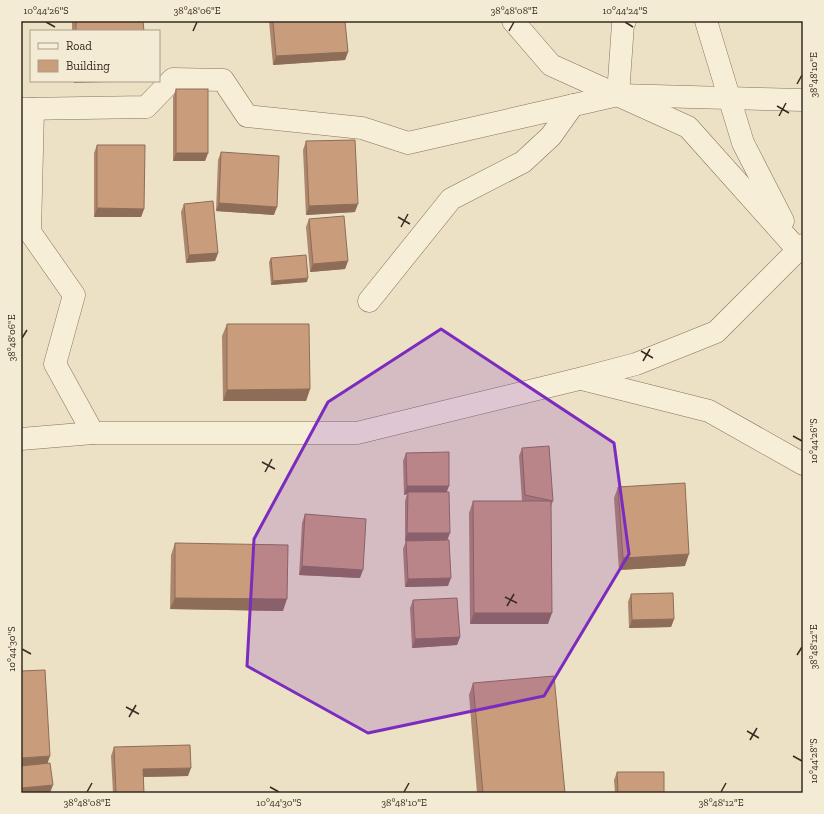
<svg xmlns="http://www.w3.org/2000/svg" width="824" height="814" viewBox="0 0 824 814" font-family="'Zilla Slab',serif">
  <rect width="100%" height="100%" fill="#ece0c5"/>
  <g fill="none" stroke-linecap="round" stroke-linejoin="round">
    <defs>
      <g id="minor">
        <path d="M 513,21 L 551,65 L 688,127 L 797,249 L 803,249"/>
        <path d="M 706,21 L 743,143 L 783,221"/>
        <path d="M 618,95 L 623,24 L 625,21"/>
        <path d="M 21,109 L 146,107 L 173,79 L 223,80 L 247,116 L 362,128 L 408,143 L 618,95 L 803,100"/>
        <path d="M 33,109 L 30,232 L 74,295 L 55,364 L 93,433"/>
        <path d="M 369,301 L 451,199 L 523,162 L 551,136 L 573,105"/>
        <path d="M 582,379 L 709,411 L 803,464"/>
        <path d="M 21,439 L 93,433 L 357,433 L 579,379 L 636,364 L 716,332 L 803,245"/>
      </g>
    </defs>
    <use href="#minor" stroke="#86725c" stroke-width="23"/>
    <use href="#minor" stroke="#f7eed8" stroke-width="22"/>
  </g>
  <g fill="#ad866b">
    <path d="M 72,21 L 143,21 L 144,31 L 72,31 Z"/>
    <path d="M 269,21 L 345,21 L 348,52 L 345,60 L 273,65 Z"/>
    <path d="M 176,89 L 208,153 L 205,161 L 173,161 L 173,97 Z"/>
    <path d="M 306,141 L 355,212 L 306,215 L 303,150 Z"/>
    <path d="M 97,145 L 144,209 L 141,217 L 94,217 L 94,153 Z"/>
    <path d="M 221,152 L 274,215 L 216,211 L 218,160 Z"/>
    <path d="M 184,204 L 218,253 L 215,261 L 186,263 L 181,212 Z"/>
    <path d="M 309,219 L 348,261 L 345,269 L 310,272 L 306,227 Z"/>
    <path d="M 271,258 L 307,282 L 271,285 L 269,262 Z"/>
    <path d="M 227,324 L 310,389 L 306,401 L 223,401 L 222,336 Z"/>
    <path d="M 522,448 L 553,501 L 551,506 L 548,624 L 470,624 L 469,513 L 473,501 L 522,501 L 519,456 Z"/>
    <path d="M 406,453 L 446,492 L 448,586 L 405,587 L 403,549 L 406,541 L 421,541 L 405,541 L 405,501 L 407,494 L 404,495 L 403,461 Z"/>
    <path d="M 618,487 L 685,566 L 619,570 L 614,498 Z"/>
    <path d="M 305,514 L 360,578 L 299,575 L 302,523 Z"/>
    <path d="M 175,543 L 283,611 L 170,609 L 171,555 Z"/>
    <path d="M 631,594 L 674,619 L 671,627 L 629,628 L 628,602 Z"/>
    <path d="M 413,600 L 460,637 L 457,645 L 412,648 L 410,608 Z"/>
    <path d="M 473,683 L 565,793 L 477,793 L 469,695 Z"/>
    <path d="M 114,747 L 188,776 L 143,777 L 144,793 L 113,793 L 111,756 Z"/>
    <path d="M 617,772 L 664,793 L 615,793 L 614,780 Z"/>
  </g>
  <g fill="#8d6d57">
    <path d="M 348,52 L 345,60 L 273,65 L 276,56 Z"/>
    <path d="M 74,81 L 141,81 L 74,83 Z"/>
    <path d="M 176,153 L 208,153 L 205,161 L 173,161 Z"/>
    <path d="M 219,203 L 277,207 L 274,215 L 216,211 Z"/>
    <path d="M 358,204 L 355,212 L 306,215 L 309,206 Z"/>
    <path d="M 97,208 L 144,209 L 141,217 L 94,217 Z"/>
    <path d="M 218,253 L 215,261 L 186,263 L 189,255 Z"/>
    <path d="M 348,261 L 345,269 L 310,272 L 313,264 Z"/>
    <path d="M 308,278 L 307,282 L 271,285 L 273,281 Z"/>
    <path d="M 310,389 L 306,401 L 223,401 L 227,390 Z"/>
    <path d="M 407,486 L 449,486 L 446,494 L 408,492 L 407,494 L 404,495 Z"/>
    <path d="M 407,533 L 450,533 L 447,541 L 405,541 Z"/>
    <path d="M 689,554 L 685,566 L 619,570 L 623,558 Z"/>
    <path d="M 302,566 L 363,570 L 360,578 L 299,575 Z"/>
    <path d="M 451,578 L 448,586 L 405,587 L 408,579 Z"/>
    <path d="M 175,598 L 287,599 L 283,611 L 170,609 Z"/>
    <path d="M 474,613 L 552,613 L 548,624 L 470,624 Z"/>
    <path d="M 674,619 L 671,627 L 629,628 L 632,620 Z"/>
    <path d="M 460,637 L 457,645 L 412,648 L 415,639 Z"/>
    <path d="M 50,756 L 46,768 L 21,769 L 21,758 Z"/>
    <path d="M 191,768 L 188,776 L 140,777 L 143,769 Z"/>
    <path d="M 53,785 L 50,793 L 21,793 L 21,788 Z"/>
  </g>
  <g fill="#c99c7c" stroke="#8d6d57">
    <path d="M 76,21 L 143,21 L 144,31 L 76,31 Z"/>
    <path d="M 273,21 L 345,21 L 348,52 L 276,56 Z"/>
    <rect x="176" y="89" width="32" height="64"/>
    <path d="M 355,140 L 358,204 L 309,206 L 306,141 Z"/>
    <path d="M 97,145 L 145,145 L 144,209 L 97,208 Z"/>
    <path d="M 221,152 L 279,156 L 277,207 L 219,203 Z"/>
    <path d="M 213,201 L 218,253 L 189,255 L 184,204 Z"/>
    <path d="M 344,216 L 348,261 L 313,264 L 309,219 Z"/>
    <path d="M 306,255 L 308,278 L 273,281 L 271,258 Z"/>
    <path d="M 227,324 L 309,324 L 310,389 L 227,390 Z"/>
    <path d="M 549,446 L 553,501 L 525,495 L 522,448 Z"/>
    <path d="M 449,452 L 449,486 L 407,486 L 406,453 Z"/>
    <path d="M 685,483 L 689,554 L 623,558 L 618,487 Z"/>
    <path d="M 408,492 L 449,492 L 450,533 L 407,533 Z"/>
    <path d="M 473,501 L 551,501 L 552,613 L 474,613 Z"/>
    <path d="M 305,514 L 366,519 L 363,570 L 302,566 Z"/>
    <path d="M 449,540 L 451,578 L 408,579 L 406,541 Z"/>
    <path d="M 175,543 L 288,545 L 287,599 L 175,598 Z"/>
    <path d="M 673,593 L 674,619 L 632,620 L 631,594 Z"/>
    <path d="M 457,598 L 460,637 L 415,639 L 413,600 Z"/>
    <path d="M 45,670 L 50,756 L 21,758 L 21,671 Z"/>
    <path d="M 554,676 L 565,793 L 483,793 L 473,683 Z"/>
    <path d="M 190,745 L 191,768 L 143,769 L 144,793 L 116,793 L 114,747 Z"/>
    <path d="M 50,763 L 53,785 L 21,788 L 21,766 Z"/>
    <path d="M 617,772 L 664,772 L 664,793 L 618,793 Z"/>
  </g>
  <path fill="#7b2cbf" fill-opacity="0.2" stroke="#7b2cbf" stroke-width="3" stroke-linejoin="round" d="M 441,329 L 614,443 L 629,554 L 544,696 L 368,733 L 247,666 L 254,539 L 328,402 Z"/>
  <path fill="none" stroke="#372b1f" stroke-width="1.5" d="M 46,22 L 55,27M 625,22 L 633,27M 193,31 L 197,22M 509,31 L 514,22M 797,84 L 802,75M 777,106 L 789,113M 779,116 L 786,103M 398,217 L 410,224M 401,227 L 408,214M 22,338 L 27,330M 641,351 L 653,358M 643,361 L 650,349M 793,436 L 802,441M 262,462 L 275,469M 265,472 L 272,459M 505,597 L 517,603M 507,606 L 514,594M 22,649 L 31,654M 797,655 L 802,647M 126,707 L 139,714M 129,717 L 136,705M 747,731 L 759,738M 750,740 L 757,728M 793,756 L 802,761M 270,787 L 279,792M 87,792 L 92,783M 404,792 L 409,783M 721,792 L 726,783"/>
  <rect width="824" height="814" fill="none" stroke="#f4ebd4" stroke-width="44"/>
  <rect x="30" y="30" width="130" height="52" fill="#f4ebd4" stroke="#a89e8c"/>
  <rect x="38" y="43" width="20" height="6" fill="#f7eed8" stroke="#a89e8c"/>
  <text x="66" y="50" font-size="12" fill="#372b1f">Road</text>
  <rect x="38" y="60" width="20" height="12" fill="#c99c7c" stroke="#a89e8c"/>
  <text x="66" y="70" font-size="12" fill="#372b1f">Building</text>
  <rect x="22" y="22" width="780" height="770" fill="none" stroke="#372b1f" stroke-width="1.5"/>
  <g font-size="10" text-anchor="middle" fill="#372b1f">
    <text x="46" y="14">10°44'26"S</text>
    <text x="197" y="14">38°48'06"E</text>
    <text x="514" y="14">38°48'08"E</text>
    <text x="625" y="14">10°44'24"S</text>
    <text transform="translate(813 75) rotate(-90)" y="4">38°48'10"E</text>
    <text transform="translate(11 338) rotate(-90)" y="4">38°48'06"E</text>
    <text transform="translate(813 441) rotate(-90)" y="4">10°44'26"S</text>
    <text transform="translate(813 647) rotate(-90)" y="4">38°48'12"E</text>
    <text transform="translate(11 649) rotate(-90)" y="4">10°44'30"S</text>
    <text transform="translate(813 761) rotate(-90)" y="4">10°44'28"S</text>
    <text x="87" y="806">38°48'08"E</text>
    <text x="279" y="806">10°44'30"S</text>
    <text x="404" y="806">38°48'10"E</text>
    <text x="721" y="806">38°48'12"E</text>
  </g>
</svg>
